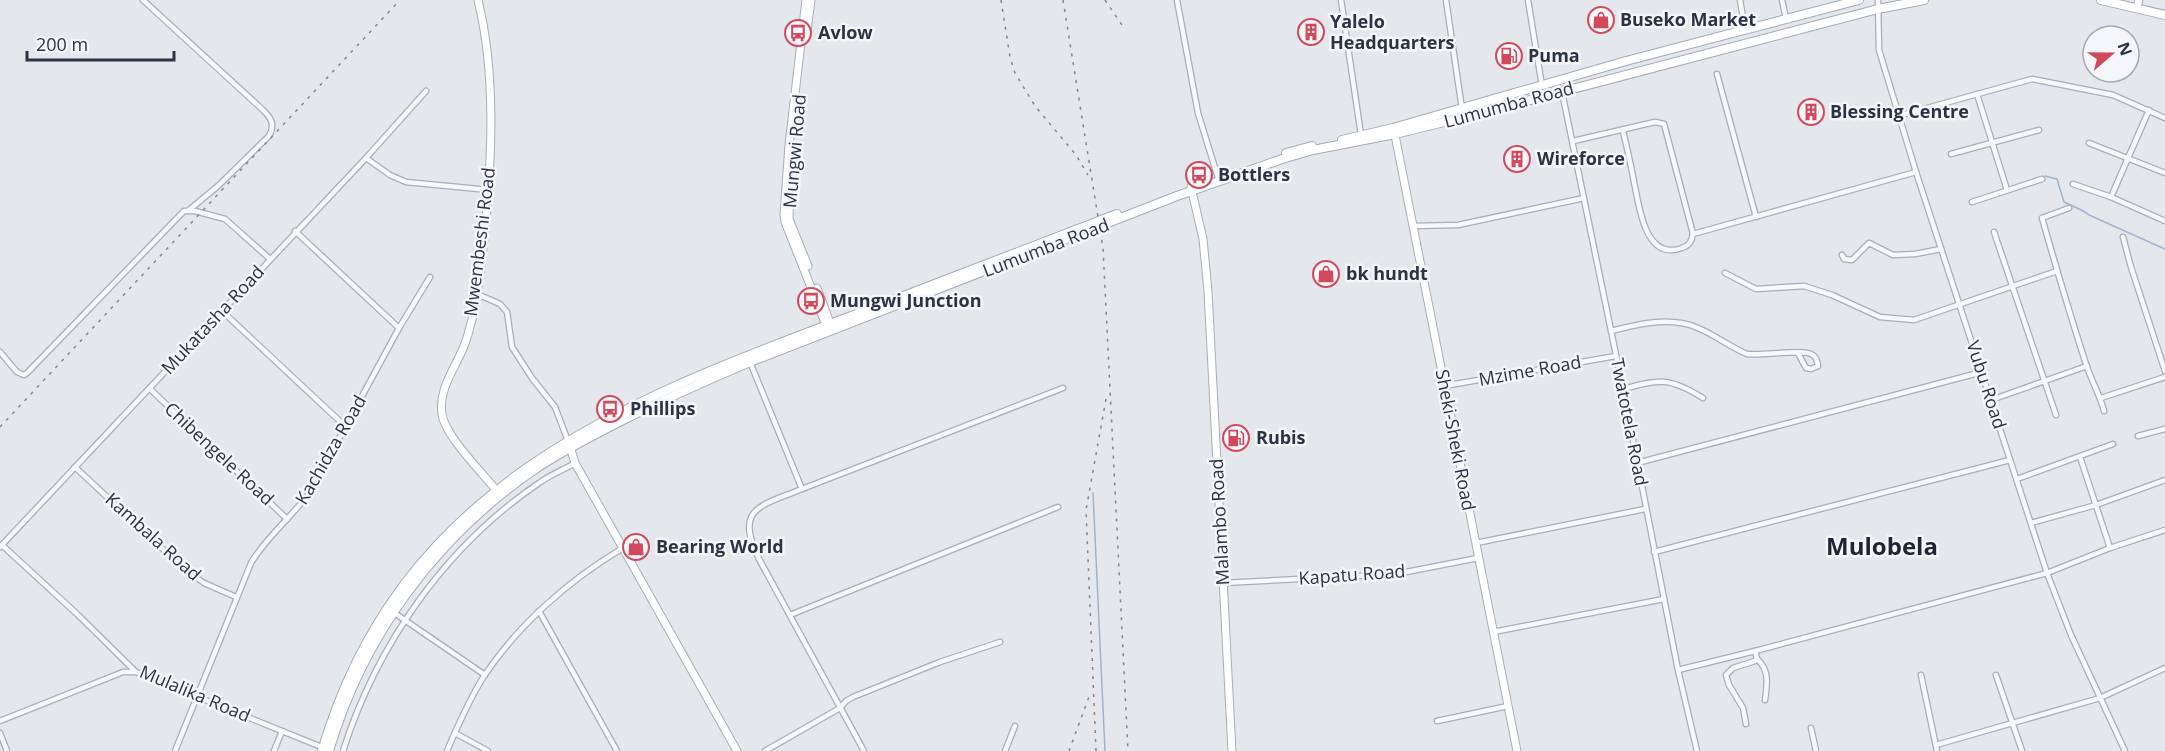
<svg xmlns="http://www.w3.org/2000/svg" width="2165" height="751" viewBox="0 0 2165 751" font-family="'Open Sans',sans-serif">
  <rect width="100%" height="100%" fill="#e4e7ec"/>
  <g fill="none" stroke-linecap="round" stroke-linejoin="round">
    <g stroke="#9fb4cc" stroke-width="1.5">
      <path d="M 2045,176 L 2057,179 L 2064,202 C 2073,207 2081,208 2089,215 L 2165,249"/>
      <path d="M 1093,493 L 1105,751"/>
    </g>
    <defs>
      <g id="street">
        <path d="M 143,0 L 263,110 C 272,119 275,125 269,136 L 218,186 L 189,210"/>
        <path d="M 1177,0 L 1198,113 L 1219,181"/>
        <path d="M 1341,0 L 1361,135"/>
        <path d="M 1446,0 L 1462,109"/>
        <path d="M 1528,0 L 1542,86"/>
        <path d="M 1740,0 L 1745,29"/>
        <path d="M 1782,0 L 1786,19"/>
        <path d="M 1878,0 L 1879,50 L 1916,172 L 2047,573 L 2071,635 L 2125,751"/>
        <path d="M 1717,74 L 1756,217"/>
        <path d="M 1562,92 L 1623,389 L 1678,670 L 1697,751"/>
        <path d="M 1977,94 L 2007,190"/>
        <path d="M 1898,116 L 2032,79 L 2113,95 L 2165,118"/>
        <path d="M 1573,141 L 1655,122 L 1664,124 L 1693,234 C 1692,241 1689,246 1682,248 C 1644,262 1639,204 1634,182 C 1631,165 1627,148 1623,131"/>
        <path d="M 2089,143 L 2165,173"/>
        <path d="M 1951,154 L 2039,130"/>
        <path d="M 366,158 L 390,175 L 406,182 L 489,190"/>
        <path d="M 2073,184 L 2111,197 L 2165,221"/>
        <path d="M 2111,197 L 2149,110"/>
        <path d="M 1972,202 L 2042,179"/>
        <path d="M 2069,208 L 2042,218 C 2056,267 2070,315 2086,364 C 2091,380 2100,395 2104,411"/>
        <path d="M 1413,226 L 1458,225 L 1584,198"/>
        <path d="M 295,231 L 399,328"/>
        <path d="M 1994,232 L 2056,415"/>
        <path d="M 1693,234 L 1916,172"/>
        <path d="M 2123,237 L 2131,267 L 2165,371"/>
        <path d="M 1842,255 L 1844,259 L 1852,260 L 1869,243 L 1893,255 L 1915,254 L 1941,249"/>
        <path d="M 1725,273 L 1756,289 L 1804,286 L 1832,295 L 1880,317 L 1914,320 L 2057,271"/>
        <path d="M 477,294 L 500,304 L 507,312 L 512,347 L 532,378 L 555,407 L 568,441"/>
        <path d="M 222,311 L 345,426"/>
        <path d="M 1611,331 C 1639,324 1670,316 1698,328 C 1715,335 1730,347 1747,354 C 1763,356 1801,349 1811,354 C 1816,356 1817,360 1818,366 L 1811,369 L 1806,368 L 1798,353"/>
        <path d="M 0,352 L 17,372 L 24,375 L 27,373 L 184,211 L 195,211 L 225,219 L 270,259"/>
        <path d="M 750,362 L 802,489 L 1063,388"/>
        <path d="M 1444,386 L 1616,356"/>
        <path d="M 150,389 L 287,519"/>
        <path d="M 1623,389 C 1661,379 1669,377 1703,398"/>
        <path d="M 2101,398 L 2165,377"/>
        <path d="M 1991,400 L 2087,366"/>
        <path d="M 2138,436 L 2165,429"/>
        <path d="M 2080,457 L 2110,548"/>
        <path d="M 1637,463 L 1982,372"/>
        <path d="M 75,467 L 183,568 L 204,583 L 236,597"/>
        <path d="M 2017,479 L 2113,444"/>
        <path d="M 802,489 C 760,506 734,508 759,559 L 864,751"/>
        <path d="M 2031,523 L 2096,505 L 2165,480"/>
        <path d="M 1476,543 L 1645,509"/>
        <path d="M 2,545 L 77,614 L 136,672 L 324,748"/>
        <path d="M 0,547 L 366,158 L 426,91"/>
        <path d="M 1654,552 L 2010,460"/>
        <path d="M 1223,583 L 1396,574 L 1478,558"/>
        <path d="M 539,611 L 617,751"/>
        <path d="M 393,612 L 485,675"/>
        <path d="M 790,615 L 1058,507"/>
        <path d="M 1493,632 L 1664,599"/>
        <path d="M 1757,659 C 1770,670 1767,685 1765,700"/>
        <path d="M 1678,670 L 1755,651 L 2047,573 L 2110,548 L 2165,530"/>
        <path d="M 1921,675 L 1937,751"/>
        <path d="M 1996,675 L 2022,751"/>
        <path d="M 0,721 L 123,672 L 136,672"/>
        <path d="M 1437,721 L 1508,706"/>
        <path d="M 1746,724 L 1743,708 L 1729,685 L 1726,675 L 1733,668 L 1755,661 L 1757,659 L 1755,651"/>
        <path d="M 1811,728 L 1816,751"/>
        <path d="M 0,733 L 7,751"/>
        <path d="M 455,733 L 488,751"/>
        <path d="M 1936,745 L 2100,698 L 2165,668"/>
        <path d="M 175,751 L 251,563 C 267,536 292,517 310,492 L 399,328 L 430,277"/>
        <path d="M 274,751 L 282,731"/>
        <path d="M 343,751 C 377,644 446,546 539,483 C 550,475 563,470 575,463"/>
        <path d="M 447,751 C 458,725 469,700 484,676 C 519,624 569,580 623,548"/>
        <path d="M 765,751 L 840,708 L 846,701 L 853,697 L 940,662 L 1000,642"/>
        <path d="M 1005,751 L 1015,726"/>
      </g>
      <g id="secondary">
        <path d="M 478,0 C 496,74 492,155 485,230 C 482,259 479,288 473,316 C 470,326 468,337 464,346 C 455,369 438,389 442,414 C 445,437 486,476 500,495"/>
        <path d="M 806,0 L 789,145 L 784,214 L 785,222 L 828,330"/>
        <path d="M 2137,7 L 2139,0"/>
        <path d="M 807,31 L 811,0"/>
        <path d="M 1394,130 L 1517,751"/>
        <path d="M 790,179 L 789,219 L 808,266"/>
        <path d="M 1191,187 L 1203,239 L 1208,291 L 1232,751"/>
        <path d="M 817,288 L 832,328"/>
        <path d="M 569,443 L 575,463 L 737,751"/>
      </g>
      <g id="primary">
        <path d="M 2101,0 L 2165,15"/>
        <path d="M 1342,140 L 1393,128 L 1626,61 L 1859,0"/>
        <path d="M 1286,153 L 1312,146"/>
        <path d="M 322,751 C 400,486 618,403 854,315 C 942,282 1029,247 1117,214"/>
        <path d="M 329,751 C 363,636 435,538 534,470 C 560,452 589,438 617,423 C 661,401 705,381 750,362 L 1177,196 L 1282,159 L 1313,150 L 1395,134 L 1481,113 L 1878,9 L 1924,0"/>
      </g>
    </defs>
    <use href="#street" stroke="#a9aeb7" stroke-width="7"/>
    <use href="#secondary" stroke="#a9aeb7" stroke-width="9"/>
    <use href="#primary" stroke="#a3abb8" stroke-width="10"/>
    <use href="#street" stroke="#f7f8fa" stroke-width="4.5"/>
    <use href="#secondary" stroke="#fff" stroke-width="7"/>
    <use href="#primary" stroke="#fff" stroke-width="8"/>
    <g stroke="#7d8696" stroke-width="1.5" stroke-dasharray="3 6" stroke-linecap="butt">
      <path d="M 1001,0 L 1010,57 L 1015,73 L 1035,106 L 1076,155 L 1088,175"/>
      <path d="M 1063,0 L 1103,248 L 1128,751"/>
      <path d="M 1105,0 L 1124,28"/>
      <path d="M 0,427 L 400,0"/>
      <path d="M 1069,751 L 1090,694"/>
      <path d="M 1096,751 L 1086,510 L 1106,399"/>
    </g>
  </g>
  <defs>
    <symbol id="shop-ring" viewBox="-11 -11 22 22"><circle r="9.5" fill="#f4f6f9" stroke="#d1495b" stroke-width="1.5"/><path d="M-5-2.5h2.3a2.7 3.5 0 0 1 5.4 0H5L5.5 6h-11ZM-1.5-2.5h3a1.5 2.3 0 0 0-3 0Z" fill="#d1495b"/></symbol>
    <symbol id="building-ring" viewBox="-11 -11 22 22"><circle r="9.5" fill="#f4f6f9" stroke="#d1495b" stroke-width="1.5"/><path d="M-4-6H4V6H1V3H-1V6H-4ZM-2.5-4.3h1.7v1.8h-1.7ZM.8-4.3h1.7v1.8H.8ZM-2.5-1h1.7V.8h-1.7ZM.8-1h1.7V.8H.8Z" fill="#d1495b"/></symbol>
    <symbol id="bus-ring" viewBox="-11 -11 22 22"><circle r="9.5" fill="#f4f6f9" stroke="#d1495b" stroke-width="1.5"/><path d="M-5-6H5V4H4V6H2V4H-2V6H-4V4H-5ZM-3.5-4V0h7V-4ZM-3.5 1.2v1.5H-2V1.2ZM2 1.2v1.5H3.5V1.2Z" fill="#d1495b"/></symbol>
    <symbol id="fuel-ring" viewBox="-11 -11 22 22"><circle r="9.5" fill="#f4f6f9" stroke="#d1495b" stroke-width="1.5"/><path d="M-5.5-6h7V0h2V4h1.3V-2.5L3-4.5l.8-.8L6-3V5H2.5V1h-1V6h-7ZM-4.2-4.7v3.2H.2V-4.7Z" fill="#d1495b"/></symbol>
  </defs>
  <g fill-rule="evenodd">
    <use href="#shop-ring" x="1586" y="5" width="30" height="30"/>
    <use href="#building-ring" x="1296" y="17" width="30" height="30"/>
    <use href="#bus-ring" x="783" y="18" width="30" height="30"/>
    <use href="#fuel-ring" x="1494" y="41" width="30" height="30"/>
    <use href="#building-ring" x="1796" y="97" width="30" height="30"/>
    <use href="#building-ring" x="1502" y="144" width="30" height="30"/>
    <use href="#bus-ring" x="1184" y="160" width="30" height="30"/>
    <use href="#shop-ring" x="1311" y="259" width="30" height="30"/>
    <use href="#bus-ring" x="796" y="286" width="30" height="30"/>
    <use href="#bus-ring" x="595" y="394" width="30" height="30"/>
    <use href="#fuel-ring" x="1221" y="423" width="30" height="30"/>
    <use href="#shop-ring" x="621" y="532" width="30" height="30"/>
  </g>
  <g text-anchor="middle" stroke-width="5" stroke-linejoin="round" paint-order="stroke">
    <g font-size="18" font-weight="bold" fill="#2b3445" stroke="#f4f6f9" text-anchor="start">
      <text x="1620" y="26">Buseko Market</text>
      <text x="1330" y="28">Yalelo<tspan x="1330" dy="21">Headquarters</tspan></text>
      <text x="818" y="39">Avlow</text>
      <text x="1528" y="62">Puma</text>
      <text x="1830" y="118">Blessing Centre</text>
      <text x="1537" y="165">Wireforce</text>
      <text x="1218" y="181">Bottlers</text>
      <text x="1346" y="280">bk hundt</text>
      <text x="830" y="307">Mungwi Junction</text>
      <text x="630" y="415">Phillips</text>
      <text x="1256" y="444">Rubis</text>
      <text x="656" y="553">Bearing World</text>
    </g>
    <g font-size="18" fill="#2b3445" stroke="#f4f6f9">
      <text transform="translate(1509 105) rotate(-15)" y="6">Lumumba Road</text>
      <text transform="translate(795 151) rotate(-85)" y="6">Mungwi Road</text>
      <text transform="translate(480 242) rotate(-83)" y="6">Mwembeshi Road</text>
      <text transform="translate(1046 248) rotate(-21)" y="6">Lumumba Road</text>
      <text transform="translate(213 320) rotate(-47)" y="6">Mukatasha Road</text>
      <text transform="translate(1530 371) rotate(-10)" y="6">Mzime Road</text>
      <text transform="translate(1986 385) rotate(72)" y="6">Vubu Road</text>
      <text transform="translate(1629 422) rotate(79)" y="6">Twatotela Road</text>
      <text transform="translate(1455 440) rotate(79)" y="6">Sheki-Sheki Road</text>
      <text transform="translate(331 450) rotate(-60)" y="6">Kachidza Road</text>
      <text transform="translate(219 454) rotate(43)" y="6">Chibengele Road</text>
      <text transform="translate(1220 522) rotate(-93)" y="6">Malambo Road</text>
      <text transform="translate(153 537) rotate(42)" y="6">Kambala Road</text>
      <text transform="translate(1352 575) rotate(-4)" y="6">Kapatu Road</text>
      <text transform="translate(195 694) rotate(23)" y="6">Mulalika Road</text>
    </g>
    <g font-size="24" font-weight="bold" fill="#1d2536" stroke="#f4f6f9">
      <text x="1882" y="555">Mulobela</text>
    </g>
  </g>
  <g transform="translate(2111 54) rotate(70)"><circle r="28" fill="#f4f6f9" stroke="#a4a8b1" stroke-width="1.5"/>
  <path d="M0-4.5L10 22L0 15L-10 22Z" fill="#d1495b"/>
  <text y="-9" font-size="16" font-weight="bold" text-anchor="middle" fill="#2b3445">N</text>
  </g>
  <path d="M27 51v9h147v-9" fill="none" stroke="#2b3445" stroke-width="3"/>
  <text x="36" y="51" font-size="18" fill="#2b3445" stroke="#f4f6f9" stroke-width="4.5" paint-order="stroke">200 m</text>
</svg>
